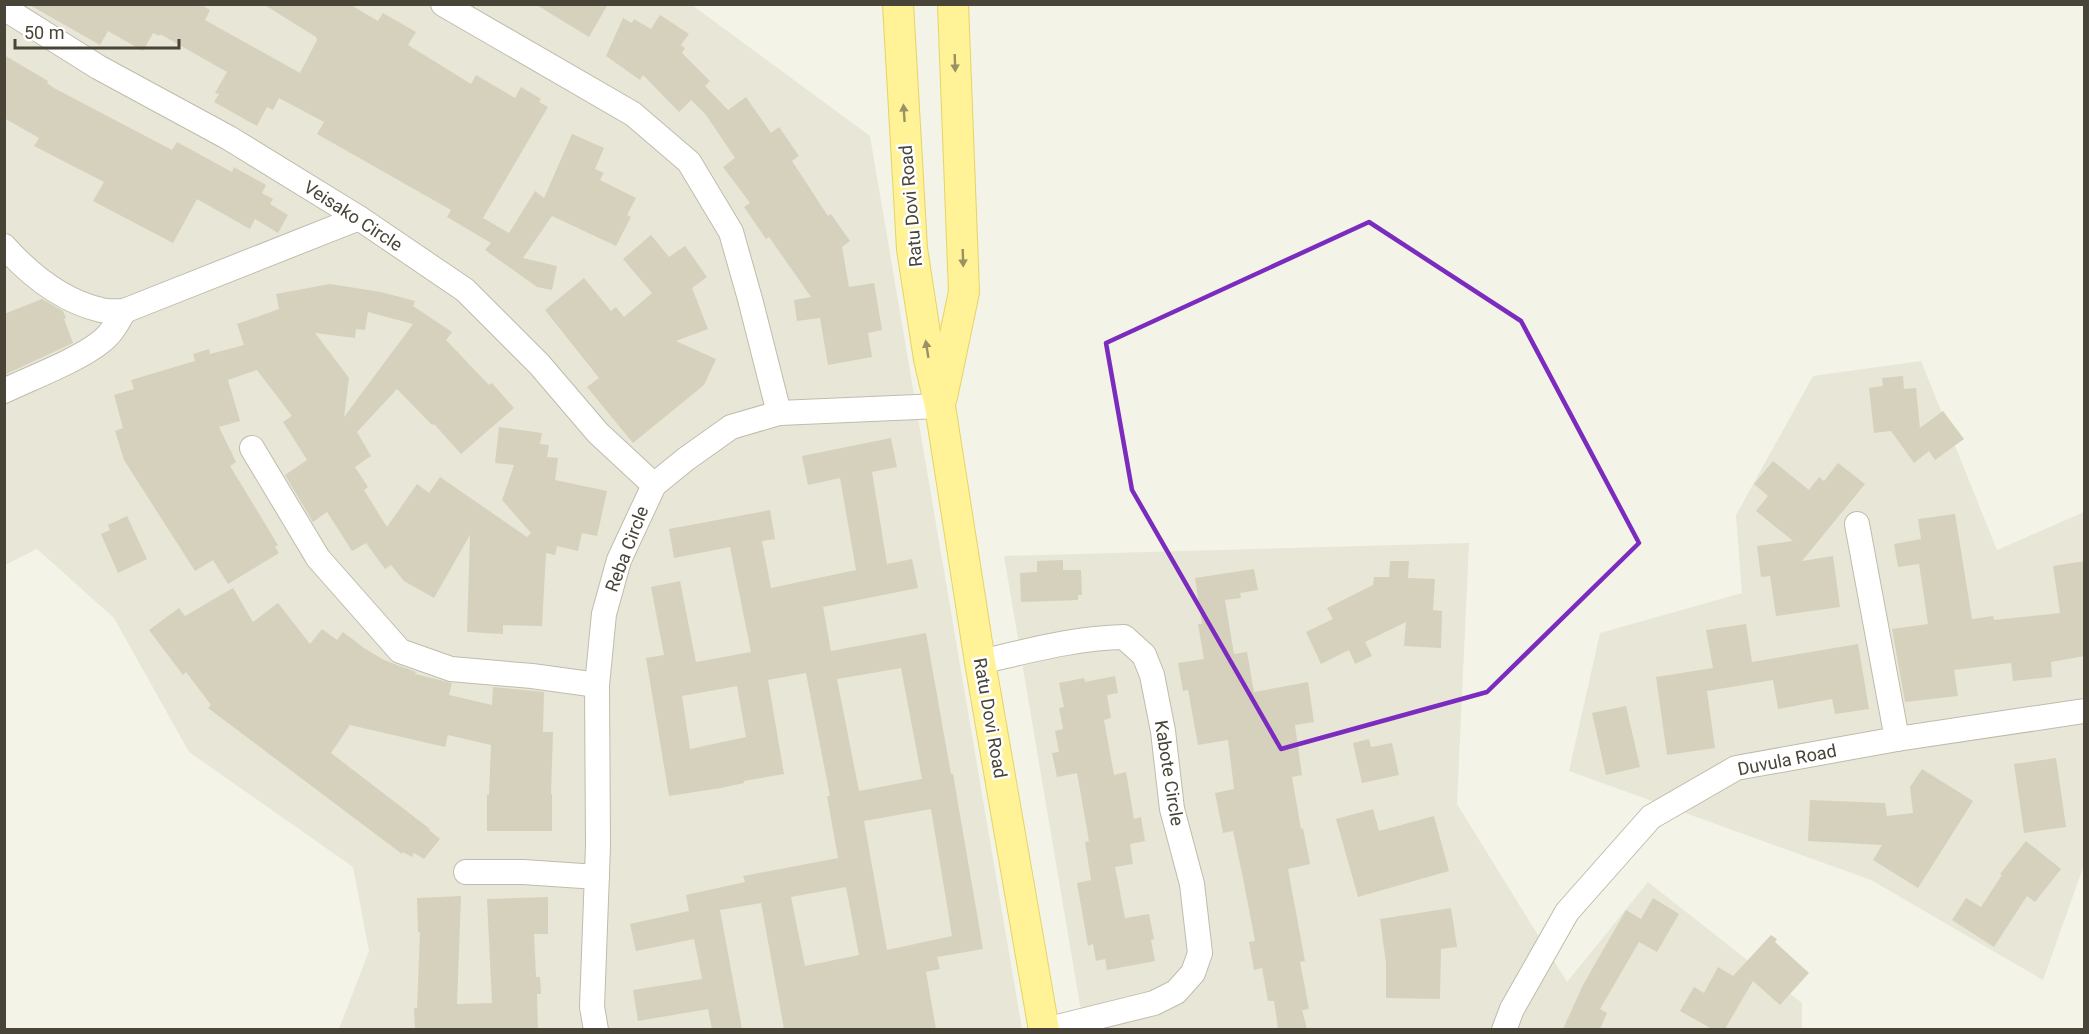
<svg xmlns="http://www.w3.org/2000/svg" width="2089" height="1034" viewBox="0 0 2089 1034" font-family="Roboto,sans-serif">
  <rect width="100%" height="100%" fill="#f4f3e8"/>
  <g fill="#e8e6d6">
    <path d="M 5,5 L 692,5 L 870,136 L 1022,1029 L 339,1029 L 369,951 L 353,867 L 189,752 L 114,618 L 37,549 L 5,565 Z"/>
    <path d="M 1921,361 L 1997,550 L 2084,512 L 2084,865 L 2043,980 L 1871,880 L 1569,771 L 1600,633 L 1742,593 L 1736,515 L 1813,376 Z"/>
    <path d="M 1469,543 L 1457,804 L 1567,982 L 1648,882 L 1802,1003 L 1802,1029 L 1084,1029 L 1004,556 Z"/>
  </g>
  <g fill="#d6d1bd" fill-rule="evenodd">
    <path d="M 28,4 L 200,4 L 210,10 L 205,20 L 300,73 L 317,40 L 316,37 L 263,4 L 349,4 L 378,21 L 383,13 L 416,32 L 408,45 L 471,84 L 476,75 L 515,98 L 521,87 L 541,99 L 539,102 L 548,107 L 483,218 L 509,233 L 535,191 L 544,198 L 572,134 L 604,148 L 595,169 L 604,173 L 600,180 L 636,198 L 627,215 L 631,217 L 616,246 L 552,216 L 523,258 L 557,266 L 552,290 L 537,287 L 485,250 L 491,243 L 447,217 L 451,210 L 317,134 L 324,122 L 279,98 L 273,110 L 267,107 L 257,126 L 214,102 L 219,94 L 215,93 L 227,72 L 160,34 L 159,36 L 153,33 L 143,51 L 108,31 L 100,45 Z"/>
    <path d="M 535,4 L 608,4 L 589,37 Z"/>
    <path d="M 660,15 L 689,34 L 681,45 L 685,48 L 682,53 L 710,81 L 705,86 L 728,110 L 746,97 L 771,133 L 779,127 L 799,156 L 792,161 L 828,216 L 831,214 L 850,241 L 842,247 L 849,287 L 874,283 L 882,330 L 868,333 L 872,357 L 828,365 L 820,318 L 797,321 L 794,300 L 811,297 L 769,237 L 766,239 L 744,207 L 750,203 L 723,167 L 735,158 L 706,115 L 691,100 L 679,112 L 643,75 L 640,80 L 606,56 L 623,18 L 632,23 L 634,19 L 651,29 Z"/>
    <path d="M 4,55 L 48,81 L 47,83 L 54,88 L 172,150 L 177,142 L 232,172 L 234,167 L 266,185 L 262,193 L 273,199 L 270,204 L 288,215 L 278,233 L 255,219 L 250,229 L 197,199 L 173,243 L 93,201 L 104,182 L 34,146 L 39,138 L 4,118 Z"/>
    <path d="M 651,235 L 669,257 L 685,246 L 707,277 L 692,288 L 708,329 L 676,341 L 716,359 L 704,385 L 633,443 L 587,387 L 599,378 L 545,310 L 584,278 L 611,311 L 616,307 L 624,317 L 652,293 L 623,259 Z"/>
    <path d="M 330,284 L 381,292 L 415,301 L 413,306 L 452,332 L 446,340 L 489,385 L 492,383 L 514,408 L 461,454 L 434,424 L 432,425 L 397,389 L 357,432 L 371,456 L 355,467 L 368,487 L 364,490 L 387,527 L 417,484 L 429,493 L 440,477 L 527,537 L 531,533 L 502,500 L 514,465 L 495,463 L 499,427 L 542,433 L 540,444 L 549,445 L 547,457 L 558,458 L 555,480 L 607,491 L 597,536 L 582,533 L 578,551 L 557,546 L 555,555 L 546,553 L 542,626 L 503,625 L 503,634 L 467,632 L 470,535 L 434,598 L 404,581 L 391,565 L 385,569 L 366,543 L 352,551 L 327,512 L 313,522 L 285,475 L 307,460 L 283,422 L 292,416 L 257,370 L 228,380 L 240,421 L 219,427 L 236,462 L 230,466 L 278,545 L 275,547 L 279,553 L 228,584 L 213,560 L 195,571 L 124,460 L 115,431 L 123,428 L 114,395 L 134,389 L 131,380 L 195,361 L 193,354 L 209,349 L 210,354 L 244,345 L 237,324 L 279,309 L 276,294 ZM 368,312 L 413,324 L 344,417 L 349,378 L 315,333 L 355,338 L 356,329 L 365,330 Z"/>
    <path d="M 42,299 L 63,311 L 66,318 L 64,319 L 73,343 L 4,375 L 4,314 Z"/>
    <path d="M 1903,376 L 1904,389 L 1916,388 L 1920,428 L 1943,411 L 1964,439 L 1935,460 L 1929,451 L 1914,463 L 1891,431 L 1874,433 L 1869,388 L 1883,386 L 1882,378 Z"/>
    <path d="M 891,438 L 897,467 L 872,472 L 887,564 L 912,559 L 918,588 L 823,607 L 831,651 L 926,633 L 951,774 L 953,774 L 983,949 L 937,957 L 940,969 L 926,972 L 936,1029 L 784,1029 L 761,903 L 720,910 L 742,1029 L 712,1029 L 708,1009 L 638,1021 L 633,990 L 702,979 L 694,939 L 636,951 L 630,924 L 689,911 L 686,895 L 745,882 L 743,876 L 838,858 L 827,796 L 830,796 L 806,673 L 768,680 L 784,774 L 744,781 L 744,783 L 721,788 L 669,796 L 646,658 L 664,655 L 651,587 L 680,581 L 696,662 L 751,652 L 730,547 L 674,558 L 669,529 L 770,510 L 775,539 L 762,541 L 771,588 L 856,570 L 840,478 L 808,485 L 802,456 ZM 901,668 L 922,779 L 859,791 L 837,679 ZM 737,686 L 746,737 L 690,749 L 682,696 ZM 931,809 L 952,936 L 887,950 L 864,821 ZM 846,887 L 859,955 L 805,966 L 791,897 Z"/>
    <path d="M 1773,461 L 1809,490 L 1819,477 L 1824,481 L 1838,463 L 1865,484 L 1802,561 L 1833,556 L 1840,607 L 1776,616 L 1770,576 L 1761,577 L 1757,546 L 1793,541 L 1756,511 L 1768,496 L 1754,484 Z"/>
    <path d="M 1955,514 L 1972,619 L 1993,616 L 1994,620 L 2060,613 L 2053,566 L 2085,561 L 2085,656 L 2051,662 L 2052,677 L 2013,681 L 2011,663 L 1954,670 L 1958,696 L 1905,702 L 1892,629 L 1928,624 L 1919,564 L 1898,567 L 1894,544 L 1921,539 L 1918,519 Z"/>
    <path d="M 127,516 L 147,559 L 118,573 L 101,534 L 110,530 L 108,525 Z"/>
    <path d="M 1063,560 L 1063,570 L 1081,570 L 1082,595 L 1078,595 L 1078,600 L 1021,602 L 1020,573 L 1037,572 L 1037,561 Z"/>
    <path d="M 1390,561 L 1409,561 L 1408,578 L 1435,579 L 1433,610 L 1442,611 L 1441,648 L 1404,646 L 1406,622 L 1365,642 L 1372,656 L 1355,664 L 1349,650 L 1321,664 L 1306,632 L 1333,619 L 1327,608 L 1373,585 L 1374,577 L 1389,577 Z"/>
    <path d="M 1254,569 L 1258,590 L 1240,593 L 1241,598 L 1225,600 L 1234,654 L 1247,652 L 1254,692 L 1308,682 L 1314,722 L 1295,725 L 1302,775 L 1292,777 L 1301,829 L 1303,828 L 1310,864 L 1288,869 L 1305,961 L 1300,962 L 1309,1009 L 1302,1010 L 1307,1029 L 1278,1029 L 1274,1001 L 1268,1001 L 1262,968 L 1254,970 L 1249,942 L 1255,941 L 1243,878 L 1233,831 L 1223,833 L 1215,793 L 1234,789 L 1228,740 L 1198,745 L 1188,690 L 1183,691 L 1178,663 L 1204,659 L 1198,624 L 1202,624 L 1195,578 Z"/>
    <path d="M 233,588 L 253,622 L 278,603 L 310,644 L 322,629 L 337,640 L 343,632 L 364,648 L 384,660 L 416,672 L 415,674 L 452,683 L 449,695 L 492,705 L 493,687 L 544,692 L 543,732 L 553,732 L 551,794 L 552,794 L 552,831 L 487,831 L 487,795 L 489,794 L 491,745 L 448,735 L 445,747 L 350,725 L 331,753 L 430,829 L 429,830 L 440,839 L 424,859 L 414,853 L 412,857 L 403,852 L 402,854 L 208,708 L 211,705 L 186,672 L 183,675 L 149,630 L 179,608 L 185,616 Z"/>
    <path d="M 1746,624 L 1752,662 L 1858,644 L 1869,709 L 1835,714 L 1832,699 L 1778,709 L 1773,680 L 1707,691 L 1715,748 L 1667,755 L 1656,677 L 1713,668 L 1706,630 Z"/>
    <path d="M 1115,676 L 1118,693 L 1107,695 L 1111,718 L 1104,720 L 1114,775 L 1126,772 L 1134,819 L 1141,817 L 1145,841 L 1130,844 L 1133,864 L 1115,867 L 1125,918 L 1149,914 L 1154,939 L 1151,940 L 1155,961 L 1107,970 L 1105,959 L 1096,961 L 1093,944 L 1088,946 L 1077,883 L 1091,880 L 1085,842 L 1089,841 L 1077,773 L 1057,777 L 1052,753 L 1059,752 L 1055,731 L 1063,729 L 1059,708 L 1064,707 L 1059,683 L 1084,678 L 1085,682 Z"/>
    <path d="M 1626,706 L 1640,767 L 1606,775 L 1592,713 Z"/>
    <path d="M 1369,739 L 1371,747 L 1392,743 L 1399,775 L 1362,783 L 1353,743 Z"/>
    <path d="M 2056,758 L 2066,827 L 2024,833 L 2014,764 Z"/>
    <path d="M 1922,769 L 1973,801 L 1918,888 L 1873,860 L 1882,845 L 1808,841 L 1810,800 L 1885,803 L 1887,816 L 1913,813 L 1910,787 Z"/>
    <path d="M 1373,809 L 1379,831 L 1434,816 L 1449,871 L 1358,897 L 1336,819 Z"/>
    <path d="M 2026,841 L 2061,869 L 2035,902 L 2027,896 L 1994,947 L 1952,920 L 1966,898 L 1981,907 L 2002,875 L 2000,874 Z"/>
    <path d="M 461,896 L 457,1004 L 492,1003 L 487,899 L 548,897 L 548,934 L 534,934 L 536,977 L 540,977 L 541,994 L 537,994 L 538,1029 L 415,1029 L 414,1008 L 417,1008 L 420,932 L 418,932 L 417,898 Z"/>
    <path d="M 1653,898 L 1679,914 L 1657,952 L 1639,942 L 1600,1009 L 1607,1013 L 1600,1029 L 1563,1029 L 1583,985 L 1626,910 L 1641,919 Z"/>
    <path d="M 1451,908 L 1457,947 L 1441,949 L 1440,999 L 1386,998 L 1386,963 L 1380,919 Z"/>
    <path d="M 1771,935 L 1777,939 L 1775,942 L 1809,973 L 1780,1005 L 1753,981 L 1725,1029 L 1712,1029 L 1680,1011 L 1694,987 L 1704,993 L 1718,967 L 1733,976 Z"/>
  </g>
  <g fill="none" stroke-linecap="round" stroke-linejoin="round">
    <defs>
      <g id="minor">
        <path d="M 443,4 L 633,114 L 689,162 L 731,232 L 750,299 L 779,413"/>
        <path d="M 4,8 L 98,67 L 229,138 L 359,218 L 465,290 L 539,364 L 598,433 L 654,485"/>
        <path d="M 4,246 C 30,275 62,301 101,310 C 108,312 117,311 124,311 L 359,218"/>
        <path d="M 4,391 C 33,377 79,360 102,341 C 112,333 118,322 124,311"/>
        <path d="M 252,448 L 318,558 L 400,651 L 451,669 L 532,676 L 597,685"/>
        <path d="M 1857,524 L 1897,739"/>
        <path d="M 980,662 C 1028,651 1074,638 1124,637 L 1144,655 L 1152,675 L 1163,731 L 1172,809 L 1192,884 L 1200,953 L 1193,973 L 1176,992 L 1154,1003 L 1045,1030"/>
        <path d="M 466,872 L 523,872 L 597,877"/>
        <path d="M 596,1030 L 592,1007 L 598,846 L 597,685 L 604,614 L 619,560 L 654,485 L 686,459 L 731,427 L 779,413 L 940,406"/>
        <path d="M 1504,1030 L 1512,1009 L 1567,912 L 1651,817 L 1736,768 L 1897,739 L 2084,711"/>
      </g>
      <g id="major">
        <path d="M 898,4 L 912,249 L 929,359 L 940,406 L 980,662 L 1044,1030"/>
        <path d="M 942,397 L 964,292 L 953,4"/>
      </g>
    </defs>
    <use href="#minor" stroke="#c0bcab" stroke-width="26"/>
    <use href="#major" stroke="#e5d465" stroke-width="32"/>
    <use href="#minor" stroke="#fff" stroke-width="24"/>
    <use href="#major" stroke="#fff297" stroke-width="30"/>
  </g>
  <defs><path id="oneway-solid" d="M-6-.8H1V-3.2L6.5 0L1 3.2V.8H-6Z" transform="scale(1.5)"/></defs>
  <g fill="#9a9262">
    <use href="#oneway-solid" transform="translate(955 63) rotate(88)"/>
    <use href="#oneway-solid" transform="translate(904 113) rotate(-94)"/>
    <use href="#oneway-solid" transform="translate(963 258) rotate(88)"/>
    <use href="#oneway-solid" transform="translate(927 349) rotate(-99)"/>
  </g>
  <path fill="none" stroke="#7b2cbf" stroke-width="4.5" stroke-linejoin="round" d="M 1369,222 L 1521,321 L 1639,543 L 1487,692 L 1281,749 L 1132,490 L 1106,343 Z"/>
  <g text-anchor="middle" stroke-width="5" stroke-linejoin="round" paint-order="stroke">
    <g font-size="18" fill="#484437" stroke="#fff">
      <text transform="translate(911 206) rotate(-95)" y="6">Ratu Dovi Road</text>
      <text transform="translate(353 216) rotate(33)" y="6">Veisako Circle</text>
      <text transform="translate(627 549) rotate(-69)" y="6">Reba Circle</text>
      <text transform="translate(990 718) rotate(80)" y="6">Ratu Dovi Road</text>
      <text transform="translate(1787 760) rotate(-11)" y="6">Duvula Road</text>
      <text transform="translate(1169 773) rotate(81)" y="6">Kabote Circle</text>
    </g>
  </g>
  <rect width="2089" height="1034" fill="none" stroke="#484437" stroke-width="12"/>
  <path d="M15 39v9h164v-9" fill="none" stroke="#484437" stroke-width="3"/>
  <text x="24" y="39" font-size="18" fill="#484437" stroke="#ffffff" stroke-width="4.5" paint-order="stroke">50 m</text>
</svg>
